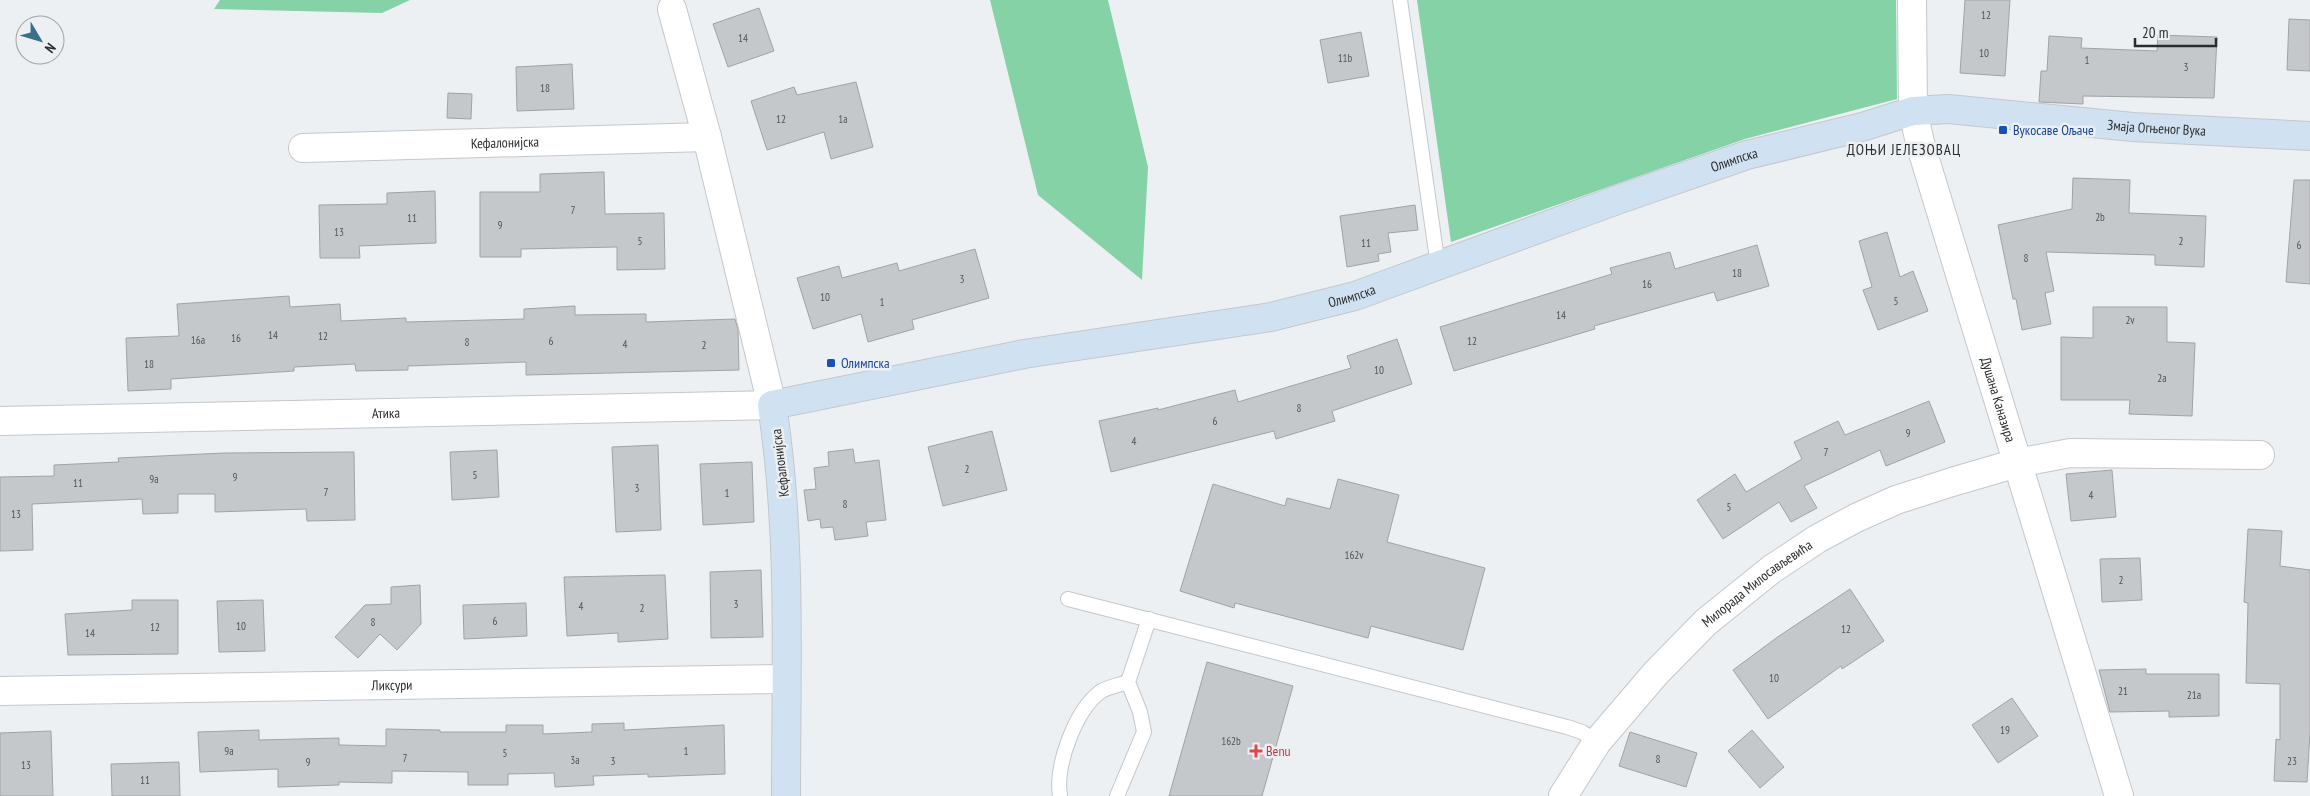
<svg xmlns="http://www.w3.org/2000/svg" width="2310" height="796" viewBox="0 0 2310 796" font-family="'PT Sans Narrow',sans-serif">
  <rect width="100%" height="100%" fill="#edf0f3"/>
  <g fill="#85d2a6">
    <path d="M 220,0 L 410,0 L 382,13 L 214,9 Z"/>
    <path d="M 990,0 L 1108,0 L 1148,167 L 1142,280 L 1038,195 Z"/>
    <path d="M 1417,0 L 1896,0 L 1897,99 L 1745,139 L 1451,242 Z"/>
  </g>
  <g fill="#c5c8ca" stroke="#a0a3a6">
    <path d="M 1965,0 L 2010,0 L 2005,76 L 1960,73 Z"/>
    <path d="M 759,8 L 774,51 L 728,67 L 713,24 Z"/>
    <path d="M 2289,19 L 2310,20 L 2310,71 L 2287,70 Z"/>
    <path d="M 1361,32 L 1369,76 L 1328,83 L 1320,40 Z"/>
    <path d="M 2158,35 L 2217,37 L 2214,98 L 2083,96 L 2083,104 L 2039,102 L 2041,71 L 2047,71 L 2049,36 L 2082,38 L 2081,48 L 2157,51 Z"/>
    <path d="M 572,64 L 574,109 L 517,111 L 516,67 Z"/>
    <path d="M 856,82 L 873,147 L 831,159 L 824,132 L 767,150 L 751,101 L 794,87 L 797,95 Z"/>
    <path d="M 448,93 L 472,94 L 471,119 L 447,118 Z"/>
    <path d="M 604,172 L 605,214 L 664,213 L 665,269 L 617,270 L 617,247 L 521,249 L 521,257 L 480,257 L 480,192 L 540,192 L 540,174 Z"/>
    <path d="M 2073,178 L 2130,180 L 2129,213 L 2206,216 L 2204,267 L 2155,265 L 2155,255 L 2046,252 L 2054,291 L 2045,293 L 2051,324 L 2022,330 L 2016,299 L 2013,299 L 1998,225 L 2072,209 Z"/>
    <path d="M 2294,180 L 2310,180 L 2310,284 L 2286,282 Z"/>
    <path d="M 435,191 L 436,243 L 359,246 L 360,258 L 320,258 L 319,205 L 387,204 L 387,193 Z"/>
    <path d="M 1415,205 L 1418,230 L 1388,233 L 1391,252 L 1378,254 L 1379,261 L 1347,267 L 1340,216 Z"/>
    <path d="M 1887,232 L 1900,277 L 1913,271 L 1928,311 L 1878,330 L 1863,290 L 1872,287 L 1859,241 Z"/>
    <path d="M 1757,245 L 1769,286 L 1717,301 L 1714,292 L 1594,326 L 1595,329 L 1454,371 L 1440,327 L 1612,274 L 1610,268 L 1670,252 L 1675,269 Z"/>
    <path d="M 975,249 L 989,298 L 912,320 L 914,329 L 868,342 L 861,314 L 813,329 L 797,278 L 839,266 L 842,278 L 897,263 L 899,271 Z"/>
    <path d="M 289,296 L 290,307 L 340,304 L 341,321 L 406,318 L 406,322 L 524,319 L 524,309 L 575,306 L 575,315 L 646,314 L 646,322 L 735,319 L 738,329 L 739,370 L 526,375 L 526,362 L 408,366 L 408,370 L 356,371 L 355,364 L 294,367 L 294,371 L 171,379 L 171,389 L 128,391 L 126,338 L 179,336 L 177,304 Z"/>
    <path d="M 2093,307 L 2167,307 L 2167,342 L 2195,343 L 2192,416 L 2129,414 L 2130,400 L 2061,400 L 2061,337 L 2093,338 Z"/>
    <path d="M 1397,339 L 1412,384 L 1332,411 L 1335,421 L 1276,439 L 1274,431 L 1111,472 L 1099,421 L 1158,408 L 1158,410 L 1235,390 L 1238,402 L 1351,368 L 1347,356 Z"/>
    <path d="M 1929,401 L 1945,442 L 1886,466 L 1880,450 L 1804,486 L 1817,508 L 1791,522 L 1779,502 L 1723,539 L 1697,500 L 1735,474 L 1746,492 L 1802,459 L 1794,442 L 1838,421 L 1845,435 Z"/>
    <path d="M 992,431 L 1007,490 L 943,506 L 928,447 Z"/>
    <path d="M 658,445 L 661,530 L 616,532 L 612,447 Z"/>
    <path d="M 853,449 L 855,463 L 879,460 L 886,520 L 866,522 L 868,536 L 835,540 L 833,527 L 821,528 L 820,519 L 808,521 L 804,490 L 816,489 L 814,468 L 829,466 L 828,452 Z"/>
    <path d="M 497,450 L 499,497 L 452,500 L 450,452 Z"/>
    <path d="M 354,452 L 355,520 L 307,521 L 306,509 L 215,512 L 215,494 L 178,494 L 178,513 L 143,514 L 142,499 L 32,504 L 33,550 L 0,551 L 0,477 L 54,476 L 54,465 L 119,462 L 118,458 L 224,453 Z"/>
    <path d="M 752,462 L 754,522 L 703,525 L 700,464 Z"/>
    <path d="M 2112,470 L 2116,517 L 2071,521 L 2066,474 Z"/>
    <path d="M 1338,479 L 1399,495 L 1387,542 L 1485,568 L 1463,650 L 1371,626 L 1368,638 L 1235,603 L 1234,608 L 1180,591 L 1213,484 L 1285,506 L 1287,498 L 1330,509 Z"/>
    <path d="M 2248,529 L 2282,531 L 2280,566 L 2310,570 L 2310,733 L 2307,782 L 2274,781 L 2276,739 L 2280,740 L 2280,684 L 2246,683 L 2248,603 L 2244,602 Z"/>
    <path d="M 2140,558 L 2142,600 L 2102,602 L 2100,559 Z"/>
    <path d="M 761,570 L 763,637 L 711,638 L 710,572 Z"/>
    <path d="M 665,575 L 668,639 L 618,642 L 618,633 L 567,636 L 564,577 Z"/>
    <path d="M 420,585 L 421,624 L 397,650 L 380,634 L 358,658 L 335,637 L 365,605 L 391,604 L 391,587 Z"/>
    <path d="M 1850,589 L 1884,641 L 1842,669 L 1841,666 L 1768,719 L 1733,670 L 1779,636 Z"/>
    <path d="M 132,600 L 178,600 L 178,654 L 68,655 L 65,614 L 132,610 Z"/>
    <path d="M 263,600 L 265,651 L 219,652 L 217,601 Z"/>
    <path d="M 526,603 L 527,636 L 464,639 L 463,605 Z"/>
    <path d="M 1207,662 L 1293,686 L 1262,796 L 1169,796 Z"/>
    <path d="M 2146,669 L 2146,674 L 2219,674 L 2219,716 L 2169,717 L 2169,711 L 2110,712 L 2099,670 Z"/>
    <path d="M 2012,698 L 2038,736 L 1998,763 L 1972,725 Z"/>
    <path d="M 624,723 L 624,730 L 724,725 L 725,774 L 648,777 L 648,774 L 593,776 L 594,785 L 555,787 L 554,773 L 508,774 L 508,785 L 468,785 L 468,772 L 392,771 L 392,783 L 339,782 L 339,785 L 278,787 L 278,769 L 200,772 L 198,732 L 259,730 L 259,740 L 339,738 L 339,745 L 386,746 L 386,729 L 440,730 L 440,732 L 506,732 L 506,725 L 543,725 L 543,734 L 592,732 L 592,724 Z"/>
    <path d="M 1752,730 L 1784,767 L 1760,788 L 1728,751 Z"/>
    <path d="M 51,731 L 53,796 L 0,796 L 0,733 Z"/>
    <path d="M 1630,732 L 1697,753 L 1686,787 L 1619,766 Z"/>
    <path d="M 179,762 L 180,796 L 112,796 L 111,764 Z"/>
  </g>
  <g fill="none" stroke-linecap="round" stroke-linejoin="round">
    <defs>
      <g id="lane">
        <path d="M 1400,0 L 1438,266"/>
        <path d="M 1068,599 L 1567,727 L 1582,732 L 1597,742"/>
        <path d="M 1060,796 C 1055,766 1075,711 1100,692 C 1107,687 1120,685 1128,682"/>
        <path d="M 1117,796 L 1144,732 L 1140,712 L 1128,682 L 1149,619"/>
      </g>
      <g id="street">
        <path id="s1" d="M 1912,0 L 1913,111 L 1920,143 L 2119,796"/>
        <path id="s2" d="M 303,148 L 707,137"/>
        <path id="s3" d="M 0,421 L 772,405 L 707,137 L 672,9"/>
        <path id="s4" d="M 0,691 L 786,679"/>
        <path id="s5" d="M 1563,796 L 1597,742 L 1656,673 L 1706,622 L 1772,569 L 1817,539 L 1856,518 L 1896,500 L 1952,482 L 2017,463 L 2070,453 L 2260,455"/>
      </g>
      <g id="secondary">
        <path id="s6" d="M 786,796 C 786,666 792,534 772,405 L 1024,354 L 1271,317 L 1355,296 L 1617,200 L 1747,155 L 1862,127 L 1913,111 L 1948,109 L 2133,127 L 2310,136"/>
      </g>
    </defs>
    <use href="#lane" stroke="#c4c7ca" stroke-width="16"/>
    <use href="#street" stroke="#c4c7ca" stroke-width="30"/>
    <use href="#secondary" stroke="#c4c7ca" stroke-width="30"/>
    <use href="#lane" stroke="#fff" stroke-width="14"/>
    <use href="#street" stroke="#fff" stroke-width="28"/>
    <use href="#secondary" stroke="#d0e2f1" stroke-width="28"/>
  </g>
  <g fill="#1a4fb4" stroke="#edf0f3" stroke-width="2">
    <rect x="1998" y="125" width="10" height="10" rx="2.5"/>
    <rect x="826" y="358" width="10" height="10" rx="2.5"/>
  </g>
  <path fill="#e0444e" stroke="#edf0f3" stroke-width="2" d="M1253.5 743.5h5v5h5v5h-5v5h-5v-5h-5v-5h5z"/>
  <g text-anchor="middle" stroke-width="5" stroke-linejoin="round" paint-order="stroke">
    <g font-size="11" fill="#525354">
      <text x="1986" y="19">12</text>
      <text x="743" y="42">14</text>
      <text x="1984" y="57">10</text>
      <text x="1345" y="62">11b</text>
      <text x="2087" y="64">1</text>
      <text x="2186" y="71">3</text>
      <text x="545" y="92">18</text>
      <text x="781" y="123">12</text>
      <text x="843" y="123">1a</text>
      <text x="573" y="214">7</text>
      <text x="2100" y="221">2b</text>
      <text x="412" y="222">11</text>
      <text x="500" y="229">9</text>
      <text x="339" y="236">13</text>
      <text x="640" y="245">5</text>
      <text x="2181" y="245">2</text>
      <text x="1366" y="247">11</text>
      <text x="2299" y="249">6</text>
      <text x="2026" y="262">8</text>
      <text x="1737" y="277">18</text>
      <text x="962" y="283">3</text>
      <text x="1647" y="288">16</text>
      <text x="825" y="301">10</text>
      <text x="1896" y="305">5</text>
      <text x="882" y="306">1</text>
      <text x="1561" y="319">14</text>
      <text x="2130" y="324">2v</text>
      <text x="273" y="339">14</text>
      <text x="323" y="340">12</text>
      <text x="236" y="342">16</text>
      <text x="198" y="344">16a</text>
      <text x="551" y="345">6</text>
      <text x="1472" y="345">12</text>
      <text x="467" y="346">8</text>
      <text x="625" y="348">4</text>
      <text x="704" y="349">2</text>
      <text x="149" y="368">18</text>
      <text x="1379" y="374">10</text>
      <text x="2162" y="382">2a</text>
      <text x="1299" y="412">8</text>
      <text x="1215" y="425">6</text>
      <text x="1908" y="437">9</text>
      <text x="1134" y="445">4</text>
      <text x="1826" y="456">7</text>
      <text x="967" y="473">2</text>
      <text x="475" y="479">5</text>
      <text x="235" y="481">9</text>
      <text x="154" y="483">9a</text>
      <text x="78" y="487">11</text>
      <text x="637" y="492">3</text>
      <text x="326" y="496">7</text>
      <text x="727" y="497">1</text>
      <text x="2091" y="499">4</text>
      <text x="845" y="508">8</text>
      <text x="1729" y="511">5</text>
      <text x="16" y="518">13</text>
      <text x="1354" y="559">162v</text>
      <text x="2121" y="584">2</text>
      <text x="736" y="608">3</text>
      <text x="581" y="610">4</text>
      <text x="642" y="612">2</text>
      <text x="495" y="625">6</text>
      <text x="373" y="626">8</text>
      <text x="241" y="630">10</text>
      <text x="155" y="631">12</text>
      <text x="1846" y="633">12</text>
      <text x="90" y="637">14</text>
      <text x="1774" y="682">10</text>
      <text x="2123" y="695">21</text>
      <text x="2194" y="699">21a</text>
      <text x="2005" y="734">19</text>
      <text x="1231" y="745">162b</text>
      <text x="229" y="755">9a</text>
      <text x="686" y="755">1</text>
      <text x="505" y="757">5</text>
      <text x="405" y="762">7</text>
      <text x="1658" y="763">8</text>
      <text x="575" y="764">3a</text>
      <text x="613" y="765">3</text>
      <text x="2292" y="765">23</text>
      <text x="308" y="766">9</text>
      <text x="26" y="769">13</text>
      <text x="145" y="784">11</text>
    </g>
    <g font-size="14" fill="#2b2c2d" stroke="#edf0f3">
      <text dy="5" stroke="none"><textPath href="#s6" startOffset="1818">Змаја Огњеног Вука</textPath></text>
      <text dy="5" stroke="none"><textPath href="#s2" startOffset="202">Кефалонијска</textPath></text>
      <text dy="5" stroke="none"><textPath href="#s6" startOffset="1388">Олимпска</textPath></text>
      <text dy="5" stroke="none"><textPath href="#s6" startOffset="982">Олимпска</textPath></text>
      <text dy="5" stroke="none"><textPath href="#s1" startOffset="412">Душана Каназира</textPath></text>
      <text dy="5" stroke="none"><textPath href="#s3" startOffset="386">Атика</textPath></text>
      <text transform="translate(780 463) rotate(-97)" y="5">Кефалонијска</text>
      <text dy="5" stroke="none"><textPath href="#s5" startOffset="290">Милорада Милосављевића</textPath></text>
      <text dy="5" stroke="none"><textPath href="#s4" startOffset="392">Ликсури</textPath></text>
    </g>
    <g font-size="14" fill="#164399" stroke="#edf0f3" text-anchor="start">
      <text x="2013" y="135">Вукосаве Ољаче</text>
      <text x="841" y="368">Олимпска</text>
    </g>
    <g font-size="14" fill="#be3a42" stroke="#edf0f3" text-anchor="start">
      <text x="1266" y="756">Benu</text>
    </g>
    <g font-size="15" letter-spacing="1" fill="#2b2c2d" stroke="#edf0f3">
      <text x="1904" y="155">ДОЊИ ЈЕЛЕЗОВАЦ</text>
    </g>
  </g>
  <g transform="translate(40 40) rotate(128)"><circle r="24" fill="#edf0f3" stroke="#9fa2a4"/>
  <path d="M0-4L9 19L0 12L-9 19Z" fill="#386f8a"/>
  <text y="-8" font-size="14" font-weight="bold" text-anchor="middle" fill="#2b2c2d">N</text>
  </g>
  <path d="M2135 38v8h81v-8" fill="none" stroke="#2b2c2d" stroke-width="2.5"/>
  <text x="2142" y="38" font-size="15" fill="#2b2c2d" stroke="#edf0f3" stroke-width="4" paint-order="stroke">20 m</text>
</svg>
